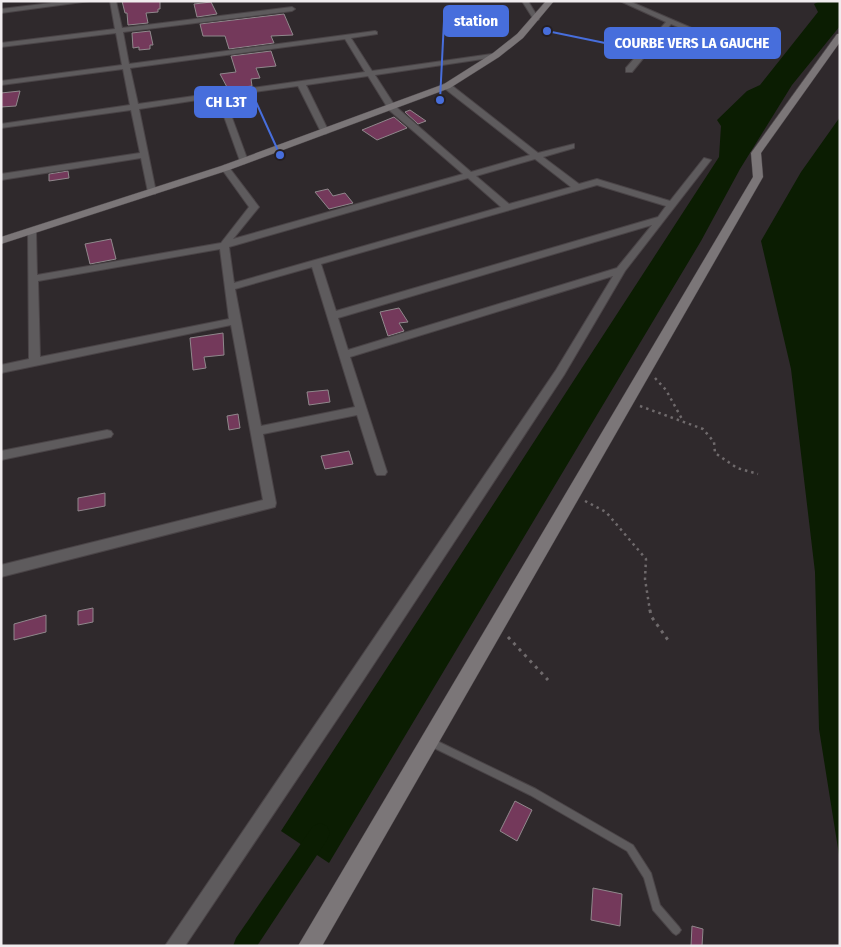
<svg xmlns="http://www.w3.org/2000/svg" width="841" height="947" viewBox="0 0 841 947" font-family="'Fira Sans Condensed',sans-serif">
  <rect width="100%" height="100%" fill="#2f292c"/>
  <g fill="#0b1d02">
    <path d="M 834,1 L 840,1 L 840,26 L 792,85 L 740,169 L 701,241 L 329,863 L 281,831 L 719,157 L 721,126 L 717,120 L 747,91 L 760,85 L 818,12 L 814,4 L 818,2 Z"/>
    <path d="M 840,117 L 840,861 L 819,729 L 815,572 L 791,369 L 761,241 L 801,172 Z"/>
  </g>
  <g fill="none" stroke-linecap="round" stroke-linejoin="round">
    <path fill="#0b1d02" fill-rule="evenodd" d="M 320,823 L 327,826 L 330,833 L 327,840 L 257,946 L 233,946 L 236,938 L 313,826 Z"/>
  </g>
  <g fill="#74395b" stroke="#90888c">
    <path d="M 122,1 L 160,1 L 160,9 L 158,9 L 158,12 L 146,13 L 148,23 L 128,25 L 127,13 L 125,13 Z"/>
    <path d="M 211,2 L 217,14 L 197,17 L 194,4 Z"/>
    <path d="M 284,14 L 293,35 L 271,36 L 274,43 L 229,49 L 225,36 L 203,36 L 200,24 Z"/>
    <path d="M 150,31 L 153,45 L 150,45 L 150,49 L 139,50 L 139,47 L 133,48 L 132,33 Z"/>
    <path d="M 271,51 L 276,66 L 256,68 L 260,78 L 251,79 L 252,86 L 228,89 L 220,74 L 236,72 L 231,56 Z"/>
    <path d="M 20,91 L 16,106 L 1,107 L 1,93 Z"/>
    <path d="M 410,110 L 426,121 L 418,124 L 405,112 Z"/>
    <path d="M 394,117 L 407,128 L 377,140 L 362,130 Z"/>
    <path d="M 68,171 L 69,178 L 49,181 L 49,174 Z"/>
    <path d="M 328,189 L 333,196 L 345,193 L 353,203 L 329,209 L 315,192 Z"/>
    <path d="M 111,239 L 116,259 L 90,264 L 85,244 Z"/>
    <path d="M 399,308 L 408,322 L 399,323 L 404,331 L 388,336 L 380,312 Z"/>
    <path d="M 223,333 L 224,355 L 204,357 L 206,368 L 193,370 L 190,338 Z"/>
    <path d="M 328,390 L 330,402 L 309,405 L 307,392 Z"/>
    <path d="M 238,414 L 240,428 L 229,430 L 227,416 Z"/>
    <path d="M 349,451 L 353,464 L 325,469 L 321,456 Z"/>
    <path d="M 105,493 L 105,506 L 78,511 L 78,498 Z"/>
    <path d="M 93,608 L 93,622 L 78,625 L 78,611 Z"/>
    <path d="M 46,615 L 46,632 L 14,640 L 14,624 Z"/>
    <path d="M 515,801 L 532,810 L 517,841 L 500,831 Z"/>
    <path d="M 593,888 L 622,894 L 620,926 L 591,920 Z"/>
    <path d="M 692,926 L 703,929 L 702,946 L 691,946 Z"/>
  </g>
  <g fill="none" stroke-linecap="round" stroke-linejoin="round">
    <defs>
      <path id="lane" d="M 431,738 L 536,789 L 633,845 L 651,873 L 660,905 L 679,927 L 681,930 L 679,933 L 676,935 L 673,933 L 653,910 L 644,878 L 627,851 L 530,795 L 428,745 L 427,742 L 428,739 Z"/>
      <g id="street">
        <path d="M 68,1 L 90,1 L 1,13 L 1,9 Z"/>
        <path d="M 110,1 L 116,1 L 122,28 L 292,7 L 295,9 L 292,11 L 123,32 L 129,64 L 375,31 L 377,32 L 377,34 L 351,38 L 372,71 L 499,53 L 500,55 L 496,57 L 375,75 L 395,106 L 471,172 L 530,155 L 444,88 L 444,84 L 450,84 L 538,153 L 574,144 L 574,148 L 543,157 L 579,184 L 597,179 L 670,201 L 704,158 L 711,160 L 625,271 L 564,375 L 362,682 L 185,946 L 165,946 L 556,370 L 613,276 L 350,357 L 387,472 L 385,475 L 377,475 L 375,472 L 357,415 L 263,434 L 276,503 L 275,507 L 1,577 L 1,565 L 263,500 L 231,325 L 1,373 L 1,365 L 29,359 L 28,230 L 34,230 L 36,232 L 37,275 L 221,243 L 249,207 L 221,168 L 225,165 L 228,166 L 259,207 L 233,239 L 463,174 L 389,110 L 368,76 L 306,85 L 329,132 L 325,134 L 321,132 L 298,86 L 224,96 L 248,161 L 244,164 L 240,161 L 217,97 L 139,109 L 156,192 L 155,194 L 149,194 L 148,192 L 141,158 L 1,180 L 1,174 L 140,153 L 131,110 L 1,128 L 1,124 L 130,105 L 123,69 L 1,85 L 1,81 L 122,65 L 116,33 L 1,47 L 1,43 L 115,29 ZM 345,39 L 365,72 L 138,104 L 130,68 ZM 535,159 L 571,187 L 509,204 L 476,176 ZM 468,178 L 501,207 L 234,283 L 229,247 ZM 597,185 L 666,206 L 658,217 L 336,311 L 321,264 ZM 652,225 L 617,268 L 348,350 L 338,318 ZM 220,249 L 229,319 L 40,357 L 38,281 ZM 312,267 L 355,407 L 261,426 L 235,289 Z"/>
        <path d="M 522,1 L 528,1 L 539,19 L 538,20 L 534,20 Z"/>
        <path d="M 620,1 L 629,1 L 754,55 L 747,57 L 671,24 L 632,72 L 626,72 L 626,68 L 666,22 Z"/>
        <path d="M 107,430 L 111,431 L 113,434 L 111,437 L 1,460 L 1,451 Z"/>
      </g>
      <g id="secondary">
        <path d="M 546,1 L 554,1 L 523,38 L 499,57 L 450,88 L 229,170 L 1,244 L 1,237 L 221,166 L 444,84 L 493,53 L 517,34 Z"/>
        <path d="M 837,34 L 840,34 L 840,42 L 761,153 L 763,177 L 322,946 L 298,946 L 753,177 L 751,153 Z"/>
      </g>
    </defs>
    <use href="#lane" stroke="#4a4447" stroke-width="2"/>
    <use href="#street" stroke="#4a4447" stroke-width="2"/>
    <use href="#secondary" stroke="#4a4447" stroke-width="1"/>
    <g stroke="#6f6a6c" stroke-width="2.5" stroke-dasharray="2.5 4" stroke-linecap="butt">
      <path d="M 655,378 L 666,390 L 682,419"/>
      <path d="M 640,406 L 703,429 L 714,442 L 715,453 L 737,468 L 758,474"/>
      <path d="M 585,501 L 606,512 L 646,559 L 645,579 L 650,611"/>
    </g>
    <g stroke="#6f6a6c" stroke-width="3" stroke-dasharray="3 5" stroke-linecap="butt">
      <path d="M 650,610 L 651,616 L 670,643"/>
      <path d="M 508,637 L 548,680"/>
    </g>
    <use href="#lane" fill="#5e5b5d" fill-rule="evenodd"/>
    <use href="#street" fill="#5e5b5d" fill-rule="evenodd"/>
    <use href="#secondary" fill="#7b7678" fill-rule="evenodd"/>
  </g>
  <path fill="none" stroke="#476edc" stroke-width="2" d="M440 100L444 21M547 31L605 43M280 155L256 102"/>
  <g fill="#476edc" stroke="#251f22" stroke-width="2">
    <circle cx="440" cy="100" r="5"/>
    <circle cx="547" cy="31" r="5"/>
    <circle cx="280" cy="155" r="5"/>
  </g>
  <g fill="#476edc" stroke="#476edc" stroke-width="2">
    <rect x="444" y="6" width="64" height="30" rx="5"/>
    <rect x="605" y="28" width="175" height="30" rx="5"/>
    <rect x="195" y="87" width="61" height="30" rx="5"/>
  </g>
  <g font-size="15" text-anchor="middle" font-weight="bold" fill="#fff">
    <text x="476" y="26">station</text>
    <text x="692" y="48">COURBE VERS LA GAUCHE</text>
    <text x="226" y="107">CH L3T</text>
  </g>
  <rect width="841" height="947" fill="none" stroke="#f0ecee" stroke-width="5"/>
</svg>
